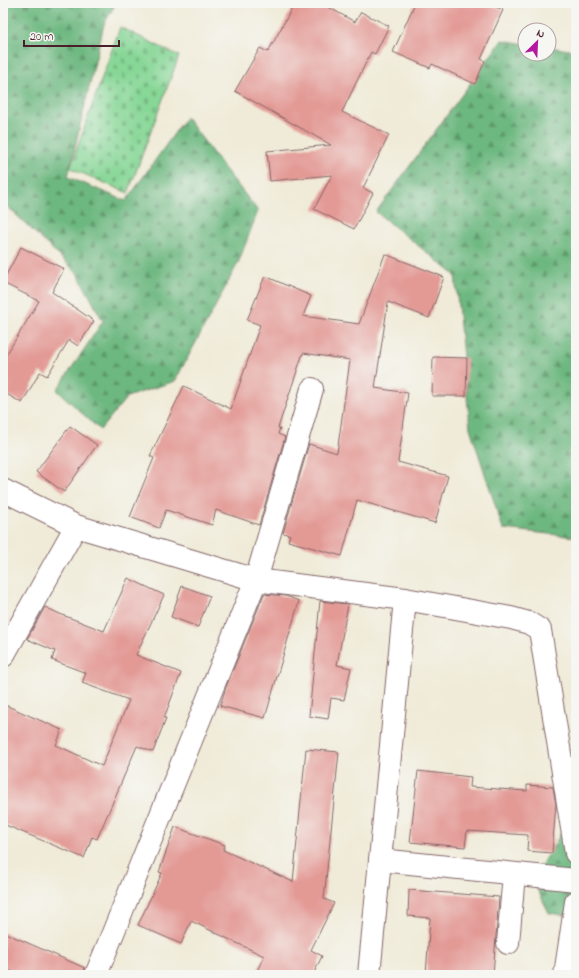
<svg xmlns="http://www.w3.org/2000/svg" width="579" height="978" viewBox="0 0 579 978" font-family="'Indie Flower',sans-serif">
  <defs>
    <pattern id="forest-firs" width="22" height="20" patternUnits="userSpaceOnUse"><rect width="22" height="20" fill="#6db880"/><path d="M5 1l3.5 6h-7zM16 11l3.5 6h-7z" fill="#5c9569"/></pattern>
    <pattern id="cemetery-stones" width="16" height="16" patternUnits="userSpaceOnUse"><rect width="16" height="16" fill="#87d797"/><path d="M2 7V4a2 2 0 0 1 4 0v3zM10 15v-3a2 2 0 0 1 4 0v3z" fill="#76b882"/></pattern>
  </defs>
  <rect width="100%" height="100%" fill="#f6f6f2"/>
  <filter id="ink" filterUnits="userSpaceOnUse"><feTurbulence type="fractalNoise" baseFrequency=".025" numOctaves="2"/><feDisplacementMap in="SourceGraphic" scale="8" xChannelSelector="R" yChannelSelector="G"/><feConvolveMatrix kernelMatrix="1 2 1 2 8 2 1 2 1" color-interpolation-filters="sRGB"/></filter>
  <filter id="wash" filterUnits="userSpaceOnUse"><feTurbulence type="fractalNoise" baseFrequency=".012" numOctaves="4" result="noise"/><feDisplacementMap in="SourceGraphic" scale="16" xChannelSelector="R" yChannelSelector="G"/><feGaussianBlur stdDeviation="0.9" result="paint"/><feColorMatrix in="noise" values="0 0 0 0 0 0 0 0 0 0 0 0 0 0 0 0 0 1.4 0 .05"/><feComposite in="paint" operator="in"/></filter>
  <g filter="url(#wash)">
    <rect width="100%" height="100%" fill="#f0ebd8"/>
    <g fill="url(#forest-firs)" stroke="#5c6c56">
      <path d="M 3,3 L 116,3 L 104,24 L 70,168 L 68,177 L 126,201 L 186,117 L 221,164 L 258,211 L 239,261 L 215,307 L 175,381 L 127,397 L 100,430 L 57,390 L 103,321 L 77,273 L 5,204 L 7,152 L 3,149 Z"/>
      <path d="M 502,40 L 525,44 L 525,54 L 549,54 L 549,47 L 576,51 L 576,537 L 503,529 L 470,428 L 455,275 L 376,212 Z"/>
      <path d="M 576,809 L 576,917 L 549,913 L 532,878 L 552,850 L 572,810 Z"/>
    </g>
    <path fill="url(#cemetery-stones)" stroke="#687b61" d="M 120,27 L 179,56 L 128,193 L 70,168 Z"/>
    <g id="blocks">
      <g fill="#e39a95">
        <path d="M 295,3 L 321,3 L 355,22 L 361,12 L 389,26 L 375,54 L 371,52 L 342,112 L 389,135 L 363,188 L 373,193 L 354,229 L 314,209 L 332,175 L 270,181 L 267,151 L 331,145 L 235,91 L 260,48 L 268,52 Z"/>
        <path d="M 415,3 L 487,3 L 503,10 L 481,59 L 485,61 L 475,84 L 432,64 L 430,68 L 393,52 Z"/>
        <path d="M 21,247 L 64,269 L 52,292 L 94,321 L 78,346 L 69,340 L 47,376 L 40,372 L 22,403 L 3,392 L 3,360 L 39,301 L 3,283 L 3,281 Z"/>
        <path d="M 385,254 L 444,277 L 429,318 L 388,302 L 375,388 L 408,393 L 398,462 L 448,476 L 435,523 L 357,500 L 342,556 L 288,541 L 290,535 L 283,533 L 309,444 L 337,453 L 350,360 L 303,353 L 278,428 L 280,428 L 278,434 L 285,437 L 259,525 L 216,510 L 212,525 L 166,510 L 159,528 L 130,517 L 154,458 L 150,456 L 184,386 L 231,409 L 260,325 L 247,320 L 265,276 L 311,296 L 303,316 L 359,324 Z"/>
        <path d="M 433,357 L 467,358 L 466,396 L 432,396 Z"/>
        <path d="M 70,426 L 97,445 L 64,492 L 36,472 Z"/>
        <path d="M 128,578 L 164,595 L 136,655 L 181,673 L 164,718 L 166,718 L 153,752 L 137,746 L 97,839 L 92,837 L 84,858 L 3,824 L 3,704 L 62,730 L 56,745 L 102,766 L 129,700 L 82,683 L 86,673 L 52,660 L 55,651 L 27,639 L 45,607 L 60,614 L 104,631 Z"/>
        <path d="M 182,586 L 210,596 L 198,627 L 171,617 Z"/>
        <path d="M 264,594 L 286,596 L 299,601 L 265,718 L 220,706 L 226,687 Z"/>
        <path d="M 320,601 L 348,604 L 337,665 L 351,668 L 344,700 L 331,698 L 328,719 L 309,716 Z"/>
        <path d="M 306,749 L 339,752 L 324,899 L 334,903 L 311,950 L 322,956 L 313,975 L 255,975 L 264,956 L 191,921 L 181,944 L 138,925 L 162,873 L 159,872 L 175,827 L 225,845 L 223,850 L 293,882 Z"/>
        <path d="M 418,771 L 471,777 L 470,787 L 527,791 L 527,785 L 553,787 L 556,804 L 552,853 L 527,851 L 528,835 L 467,831 L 465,847 L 410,842 Z"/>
        <path d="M 409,890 L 499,897 L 493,975 L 426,975 L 430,918 L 408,916 Z"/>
        <path d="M 3,932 L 85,968 L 84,975 L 19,975 L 3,968 Z"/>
      </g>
    </g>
  </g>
  <g filter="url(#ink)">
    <use href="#blocks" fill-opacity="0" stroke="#846668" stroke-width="1"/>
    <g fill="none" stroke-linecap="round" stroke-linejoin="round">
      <defs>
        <g id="minor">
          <path d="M 3,490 L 76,526 L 256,580 L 405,599 L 511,618 L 529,623 L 540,630 L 576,853"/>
          <path d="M 3,656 L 76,526"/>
          <path d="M 380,860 L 576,880"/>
          <path d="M 508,943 L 514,874"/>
          <path d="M 96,975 L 256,580 L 312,389"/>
          <path d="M 369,975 L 405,599"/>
          <path d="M 565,975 L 576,902"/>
        </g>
      </defs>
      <use href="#minor" stroke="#846668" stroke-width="24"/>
      <use href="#minor" stroke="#fff" stroke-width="22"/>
    </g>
  </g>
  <rect width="579" height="978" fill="none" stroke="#f6f6f2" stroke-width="16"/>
  <g transform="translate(537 42) rotate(24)"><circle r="19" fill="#f6f6f2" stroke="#b1a0a2"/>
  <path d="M0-3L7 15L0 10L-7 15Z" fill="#b5179e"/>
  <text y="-6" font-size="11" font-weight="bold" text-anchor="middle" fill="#4a1f2b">N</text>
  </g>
  <path d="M24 40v6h95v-6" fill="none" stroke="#4a1f2b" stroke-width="2"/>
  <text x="30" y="40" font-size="12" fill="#4a1f2b" stroke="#f6f6f2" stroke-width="3" paint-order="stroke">20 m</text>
</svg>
